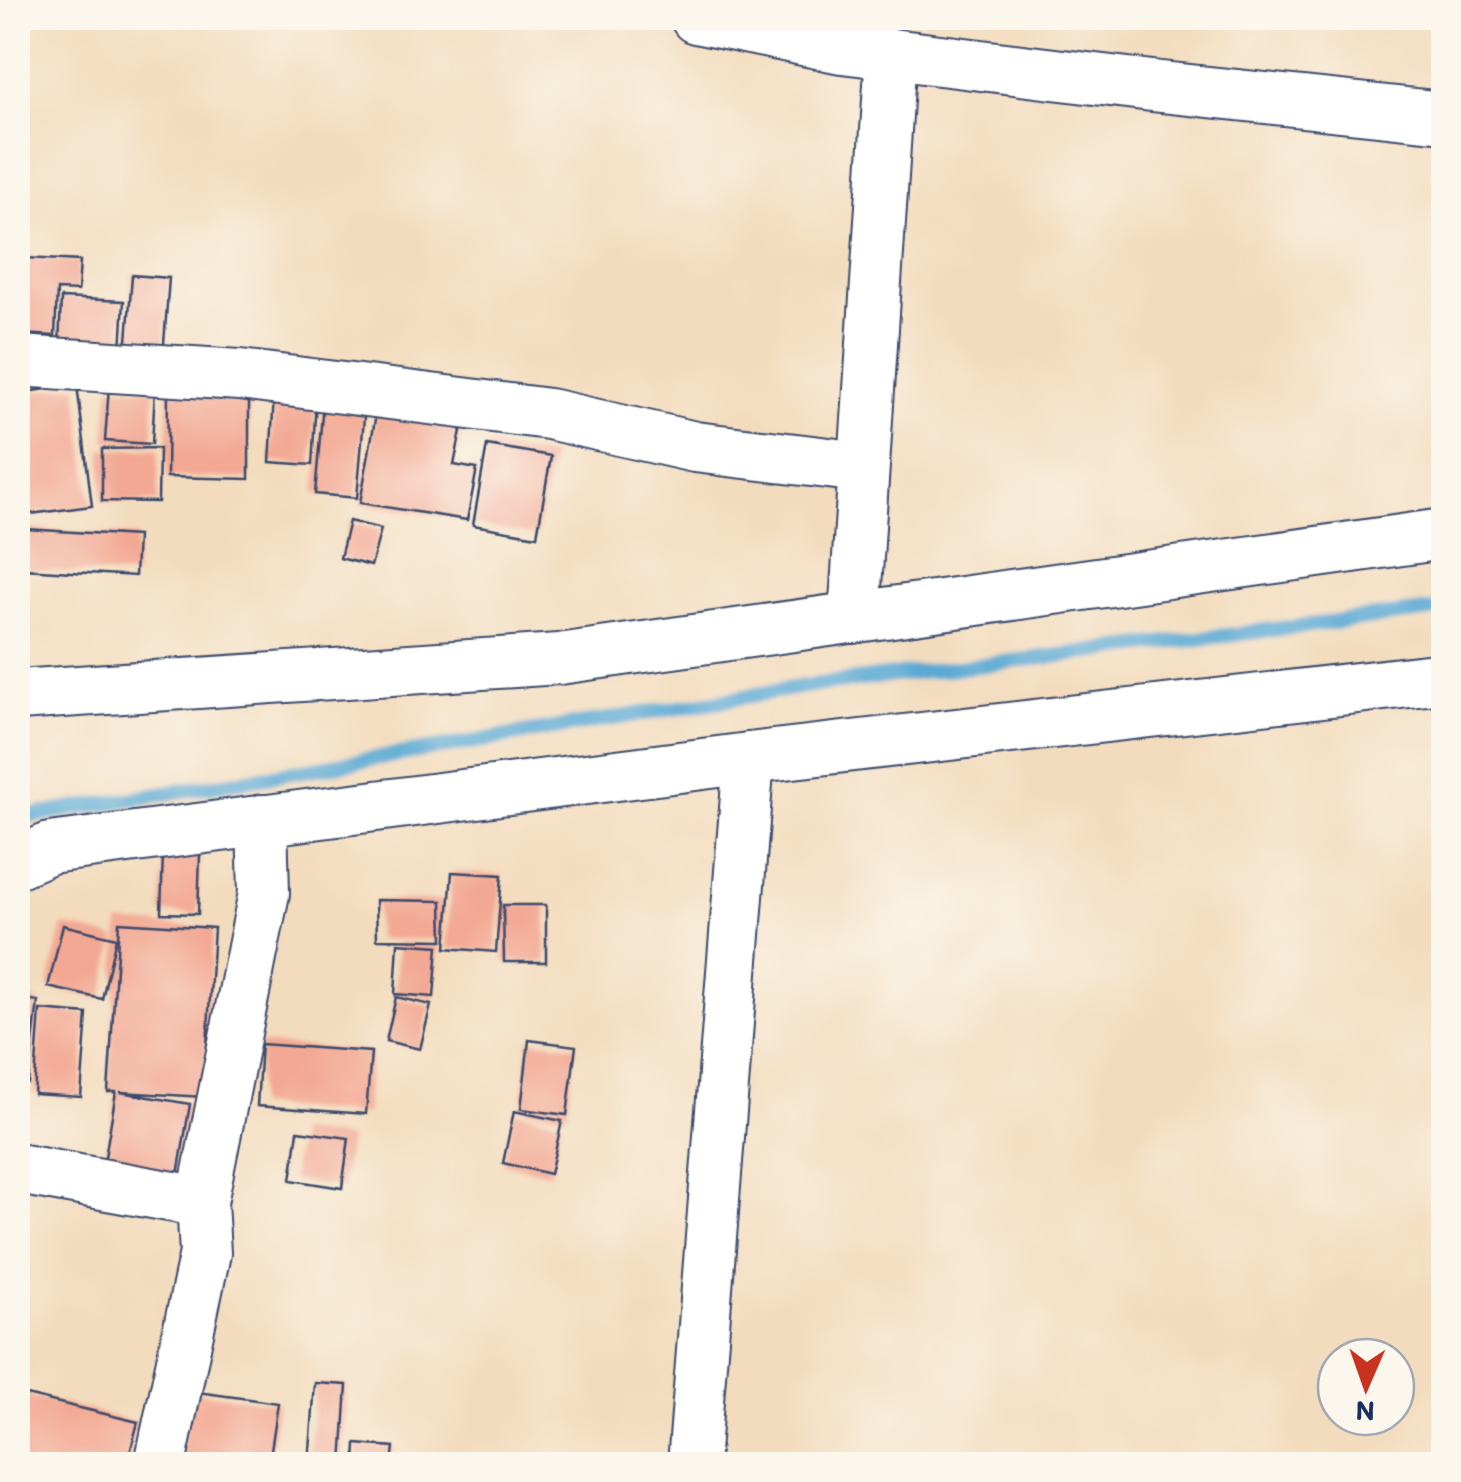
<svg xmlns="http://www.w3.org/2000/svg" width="1461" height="1482" viewBox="0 0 1461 1482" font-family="Itim,sans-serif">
  <rect width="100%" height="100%" fill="#fbf7ec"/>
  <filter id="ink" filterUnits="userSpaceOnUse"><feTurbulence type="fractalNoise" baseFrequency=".01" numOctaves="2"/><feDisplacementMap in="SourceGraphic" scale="20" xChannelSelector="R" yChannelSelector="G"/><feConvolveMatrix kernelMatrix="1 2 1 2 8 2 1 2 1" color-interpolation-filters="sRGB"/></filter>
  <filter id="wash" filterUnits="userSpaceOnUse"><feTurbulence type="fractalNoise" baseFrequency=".0048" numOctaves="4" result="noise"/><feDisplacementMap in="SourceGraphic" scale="40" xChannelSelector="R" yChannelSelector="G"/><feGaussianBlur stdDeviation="2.25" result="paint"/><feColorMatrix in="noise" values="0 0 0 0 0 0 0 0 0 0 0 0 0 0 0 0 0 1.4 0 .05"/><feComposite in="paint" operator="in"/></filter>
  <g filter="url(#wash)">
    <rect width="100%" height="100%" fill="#f3dcbd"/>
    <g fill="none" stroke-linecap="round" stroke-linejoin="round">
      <path stroke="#5aa9d4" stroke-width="15" d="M 18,818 L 808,686 L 1444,609"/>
    </g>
    <g id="blocks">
      <g fill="#f3a893">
        <path d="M 25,258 L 80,261 L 78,291 L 57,290 L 55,336 L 21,334 Z"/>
        <path d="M 132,275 L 169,278 L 163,357 L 126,354 Z"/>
        <path d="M 61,298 L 124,301 L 121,350 L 59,347 Z"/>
        <path d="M 77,385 L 92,506 L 30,514 L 18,393 Z"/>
        <path d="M 109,386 L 155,389 L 152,444 L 105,441 Z"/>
        <path d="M 168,392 L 249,393 L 249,479 L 167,477 Z"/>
        <path d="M 274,396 L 316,400 L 312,465 L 270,462 Z"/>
        <path d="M 323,403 L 365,406 L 357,498 L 315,494 Z"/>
        <path d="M 378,403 L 463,421 L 454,465 L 477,469 L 467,520 L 360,503 Z"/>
        <path d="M 487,445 L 551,456 L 537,536 L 473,525 Z"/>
        <path d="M 159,448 L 158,502 L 102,501 L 102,449 Z"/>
        <path d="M 349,521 L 381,529 L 371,566 L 340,558 Z"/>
        <path d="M 26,529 L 137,536 L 135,576 L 24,569 Z"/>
        <path d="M 163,853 L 200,854 L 198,914 L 161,913 Z"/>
        <path d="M 452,872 L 502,875 L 496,952 L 446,948 Z"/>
        <path d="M 376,900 L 442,901 L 443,940 L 377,939 Z"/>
        <path d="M 503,905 L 546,905 L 546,962 L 504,962 Z"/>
        <path d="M 119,922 L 214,928 L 204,1097 L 120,1092 L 190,1104 L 178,1175 L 104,1163 L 116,1092 L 108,1092 Z"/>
        <path d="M 63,925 L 116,938 L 102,999 L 48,987 Z"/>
        <path d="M 398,943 L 438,946 L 434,997 L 395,994 Z"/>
        <path d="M 396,997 L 431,1005 L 420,1049 L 386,1041 Z"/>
        <path d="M 18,998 L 38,1001 L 28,1083 L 18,1081 Z"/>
        <path d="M 40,1010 L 87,1014 L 81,1097 L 34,1094 Z"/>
        <path d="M 529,1040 L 576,1046 L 567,1115 L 521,1109 Z"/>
        <path d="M 261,1044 L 371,1052 L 366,1114 L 257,1106 Z"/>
        <path d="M 514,1111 L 562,1121 L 550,1174 L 503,1163 Z"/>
        <path d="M 298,1131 L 349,1138 L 342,1188 L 291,1180 Z"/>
        <path d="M 18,1212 L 27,1213 L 20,1297 L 18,1296 Z"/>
        <path d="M 315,1383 L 347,1385 L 342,1464 L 309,1464 Z"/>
        <path d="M 190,1391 L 278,1403 L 269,1464 L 180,1464 Z"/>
        <path d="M 18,1393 L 138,1422 L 127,1464 L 18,1464 Z"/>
        <path d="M 356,1444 L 394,1447 L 392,1464 L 355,1464 Z"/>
      </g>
    </g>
  </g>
  <g filter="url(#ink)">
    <use href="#blocks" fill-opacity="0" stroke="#3b496c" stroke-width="2.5"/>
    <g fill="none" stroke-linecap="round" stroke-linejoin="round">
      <defs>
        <g id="minor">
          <path d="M 696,18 L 842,48 L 1152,86 L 1444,117"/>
          <path d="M 18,361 L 240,375 L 549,414 L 695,447 L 862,467"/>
          <path d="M 854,618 L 891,54"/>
          <path d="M 18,695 L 559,659 L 1444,534"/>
          <path d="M 18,862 L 50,848 L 749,758 L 1444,678"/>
          <path d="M 18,1169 L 202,1202"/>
          <path d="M 160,1464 L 205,1253 L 202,1202 L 264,893 L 262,820"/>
          <path d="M 693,1464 L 749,758"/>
        </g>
      </defs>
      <use href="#minor" stroke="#3b496c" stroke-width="54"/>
      <use href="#minor" stroke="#fff" stroke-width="50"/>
    </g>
  </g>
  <rect width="1461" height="1482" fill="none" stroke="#fbf7ec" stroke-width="60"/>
  <g transform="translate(1366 1387) rotate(182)"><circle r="48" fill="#fbf7ec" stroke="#a1a7b3" stroke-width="2.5"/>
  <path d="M0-8L18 38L0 25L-18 38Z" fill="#c8321e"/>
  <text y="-15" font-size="28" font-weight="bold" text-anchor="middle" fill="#1b2f5e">N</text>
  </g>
</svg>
